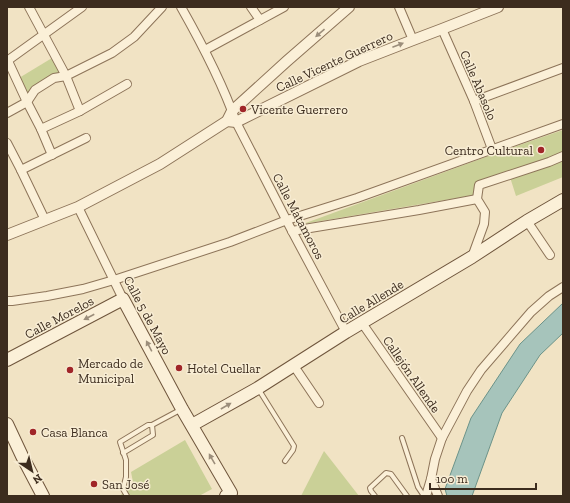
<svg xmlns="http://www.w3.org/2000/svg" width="570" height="503" viewBox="0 0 570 503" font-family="'Zilla Slab',serif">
  <rect width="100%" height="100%" fill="#f1e3c4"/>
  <g fill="#cad097">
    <path d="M 52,58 L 61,74 L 28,96 L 19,78 Z"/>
    <path d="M 563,130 L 563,177 L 516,196 L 509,174 L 477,184 L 475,195 L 303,224 L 502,151 Z"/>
    <path d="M 185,440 L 212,489 L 199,496 L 120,496 L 133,482 L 131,472 Z"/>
    <path d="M 324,451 L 359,496 L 301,496 Z"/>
  </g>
  <path fill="#a6c4bb" stroke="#6c9389" d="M 563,303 L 563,333 L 540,355 L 502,413 L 472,496 L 447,496 L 445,489 L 471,418 L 520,344 Z"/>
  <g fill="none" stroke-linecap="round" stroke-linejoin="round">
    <defs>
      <g id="service">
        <path d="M 259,390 L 294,446 L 293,450 L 285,461"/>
        <path d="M 402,438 L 418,487 L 424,496"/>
        <path d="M 123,453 L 153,435 L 152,425"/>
        <path d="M 127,496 L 123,489 L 126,477 L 126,460 L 120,442 L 148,425 L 152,425 L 180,410"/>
        <path d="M 375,496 L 371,491 L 370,488 L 386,473 L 391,474 L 407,496"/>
      </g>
      <g id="minor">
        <path d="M 29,7 L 66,76 L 80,111"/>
        <path d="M 181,7 C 202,44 222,82 236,122 L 292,231 L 346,332"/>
        <path d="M 251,7 L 260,20"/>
        <path d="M 399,7 L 413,40"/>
        <path d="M 442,29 L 474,101 L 492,149"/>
        <path d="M 205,50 L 284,7"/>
        <path d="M 7,61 L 82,7"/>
        <path d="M 8,61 L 27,102 L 41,129 L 52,155"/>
        <path d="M 474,101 L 563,68"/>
        <path d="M 7,113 L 27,102 L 35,90 L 54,78 L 66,76 L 112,53 L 134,37 L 162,7"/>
        <path d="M 41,129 L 80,111 L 127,84"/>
        <path d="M 7,143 L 21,170 L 45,220"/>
        <path d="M 21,170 L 86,138"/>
        <path d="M 78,207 L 123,299"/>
        <path d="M 527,221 L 550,255"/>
        <path d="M 292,231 L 419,210 L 477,199"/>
        <path d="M 472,257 L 484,224 L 485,212 L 477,199 L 479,185 L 549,162 L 563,156"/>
        <path d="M 7,301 L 12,301 L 47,296 L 83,289 L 114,280 L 230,242 L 287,220 L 357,198 L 563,124"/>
        <path d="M 362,323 L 442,438"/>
        <path d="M 294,366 L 319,403"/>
        <path d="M 431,479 L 438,496"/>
        <path d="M 426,496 L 431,479 L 435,459 L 442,438 L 467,391 L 481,370 L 531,312 L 549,296 L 563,287"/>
      </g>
      <g id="tertiary">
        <path d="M 227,121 L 236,122 L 359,61 L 413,40 L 442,29 L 498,7"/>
        <path d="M 7,235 L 78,207 L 160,164 L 227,121 L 232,111 L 287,61 L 349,7"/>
      </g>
      <g id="secondary">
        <path d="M 7,360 L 123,299 L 182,409 L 231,493 L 226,496"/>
        <path d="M 7,424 L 22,456 L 43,496"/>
        <path d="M 192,425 L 258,388 L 346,332 L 472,257 L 527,221 L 563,200"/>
      </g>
    </defs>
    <use href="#service" stroke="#8d7459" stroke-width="6"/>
    <use href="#minor" stroke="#8d7459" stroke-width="10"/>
    <use href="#tertiary" stroke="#8d7459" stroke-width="12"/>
    <use href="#secondary" stroke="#6f553c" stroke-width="14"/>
    <use href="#service" stroke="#fbf0d8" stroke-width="4"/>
    <use href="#minor" stroke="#fbf0d8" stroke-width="8"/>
    <use href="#tertiary" stroke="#fbf0d8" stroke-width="10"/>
    <use href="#secondary" stroke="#fbf0d8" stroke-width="12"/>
  </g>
  <defs><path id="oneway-solid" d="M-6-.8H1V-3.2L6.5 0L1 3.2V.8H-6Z"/></defs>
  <g fill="#9c8e7b">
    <use href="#oneway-solid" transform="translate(320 33) rotate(139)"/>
    <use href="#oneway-solid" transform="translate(398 45) rotate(-21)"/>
    <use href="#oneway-solid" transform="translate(89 317) rotate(152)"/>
    <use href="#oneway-solid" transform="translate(149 346) rotate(-118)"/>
    <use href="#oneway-solid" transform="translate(226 406) rotate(-30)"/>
    <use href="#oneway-solid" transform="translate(212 459) rotate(-120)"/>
  </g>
  <g fill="#a02528" stroke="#f8edd4" stroke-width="1.5">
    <circle cx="243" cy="109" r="4"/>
    <circle cx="541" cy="150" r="4"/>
    <circle cx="179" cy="368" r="4"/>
    <circle cx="70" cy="370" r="4"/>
    <circle cx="33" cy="432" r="4"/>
    <circle cx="94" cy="484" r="4"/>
  </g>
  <g text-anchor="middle" stroke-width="3" stroke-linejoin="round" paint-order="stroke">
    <g font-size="13" fill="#3c2c1e" stroke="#f8edd4">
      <text transform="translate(334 61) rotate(-25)" y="5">Calle Vicente Guerrero</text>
      <text transform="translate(479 85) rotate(67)" y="5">Calle Abasolo</text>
      <text transform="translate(299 216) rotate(62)" y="5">Calle Matamoros</text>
      <text transform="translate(371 301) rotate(-31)" y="5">Calle Allende</text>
      <text transform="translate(148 315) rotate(62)" y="5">Calle 5 de Mayo</text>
      <text transform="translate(59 317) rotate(-28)" y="5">Calle Morelos</text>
      <text transform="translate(412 374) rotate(55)" y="5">Callejón Allende</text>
    </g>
    <g font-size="13" fill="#3c2c1e" stroke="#f8edd4" text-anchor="start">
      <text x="251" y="114">Vicente Guerrero</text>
      <text x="533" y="155" text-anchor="end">Centro Cultural</text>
      <text x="78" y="368">Mercado de<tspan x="78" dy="15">Municipal</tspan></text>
      <text x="187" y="373">Hotel Cuellar</text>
      <text x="41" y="437">Casa Blanca</text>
      <text x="102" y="489">San José</text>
    </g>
  </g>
  <rect width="570" height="503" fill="none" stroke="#3c2c1e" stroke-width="16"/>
  <g transform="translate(32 471) rotate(145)" stroke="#f8edd4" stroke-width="3" paint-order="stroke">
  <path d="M0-3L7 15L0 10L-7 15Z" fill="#3c2c1e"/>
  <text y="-6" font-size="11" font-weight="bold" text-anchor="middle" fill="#3c2c1e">N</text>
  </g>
  <path d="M430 483v6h106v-6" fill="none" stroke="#3c2c1e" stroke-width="2"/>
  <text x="436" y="483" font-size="12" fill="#3c2c1e" stroke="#f8edd4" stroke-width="3" paint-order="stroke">100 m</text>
</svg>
